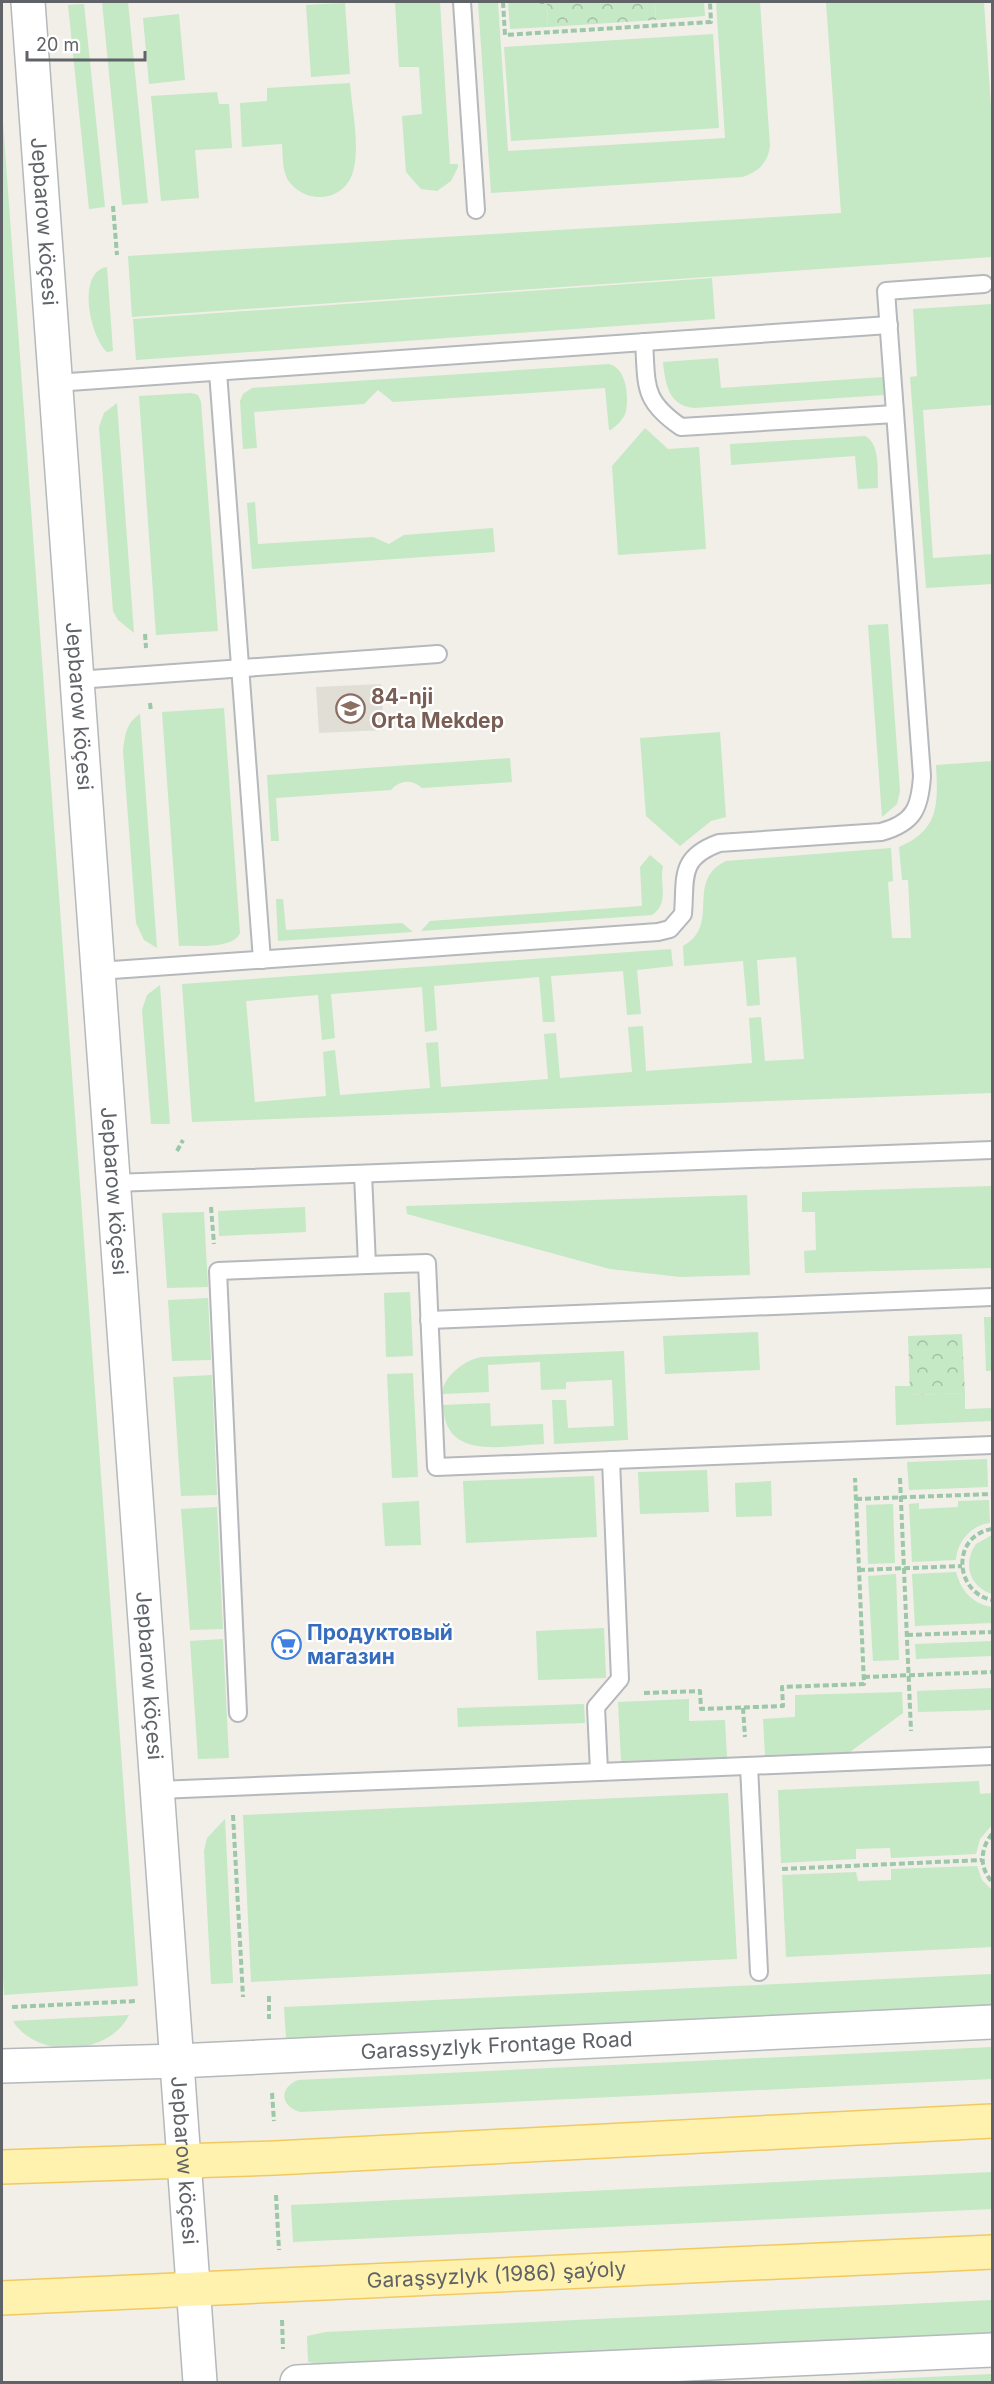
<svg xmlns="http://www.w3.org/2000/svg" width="994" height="2384" viewBox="0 0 994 2384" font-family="Inter,sans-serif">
  <defs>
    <pattern id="forest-crowns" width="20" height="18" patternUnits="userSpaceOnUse" patternTransform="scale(1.5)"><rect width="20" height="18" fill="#c5e8c5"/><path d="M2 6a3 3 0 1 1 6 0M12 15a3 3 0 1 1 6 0" fill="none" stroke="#a3c0a4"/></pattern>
  </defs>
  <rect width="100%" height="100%" fill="#f1efe8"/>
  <path fill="#e1ded6" d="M 381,684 L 384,730 L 319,733 L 316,687 Z"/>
  <g fill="#c5e8c5">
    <path d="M 102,2 L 128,2 L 148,203 L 122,205 Z"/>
    <path d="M 395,2 L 440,2 L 450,164 L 458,164 L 458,167 L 451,181 L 437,191 L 421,189 L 406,172 L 402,116 L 422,114 L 419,67 L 399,67 Z"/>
    <path d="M 478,2 L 498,2 L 508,151 L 725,138 L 716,2 L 760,2 L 770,146 C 768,163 758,172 742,177 L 491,193 Z"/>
    <path d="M 508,2 L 547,3 L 548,27 L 510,29 Z"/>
    <path d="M 655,2 L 704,2 L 705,16 L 656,20 Z"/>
    <path d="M 826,2 L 984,2 L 992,122 L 992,257 L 132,317 L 128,256 L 841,213 Z"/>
    <path d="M 345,3 L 350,74 L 311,77 L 306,5 Z"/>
    <path d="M 84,4 L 105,207 L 89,209 L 68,5 Z"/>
    <path d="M 179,14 L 185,80 L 149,84 L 143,18 Z"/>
    <path d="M 713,34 L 719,128 L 511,141 L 504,47 Z"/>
    <path d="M 350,83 C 352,111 361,149 352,175 C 341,203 304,204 288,180 C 282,170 283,156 282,144 L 242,147 L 240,103 L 267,101 L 267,88 Z"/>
    <path d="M 217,92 L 219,104 L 229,104 L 232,148 L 195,150 L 199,198 L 161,201 L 151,96 Z"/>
    <path d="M 2,108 L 138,1986 L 4,1995 L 2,1958 Z"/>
    <path d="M 107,267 L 113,351 L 107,352 C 90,337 76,272 107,267 Z"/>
    <path d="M 712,278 L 715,319 L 136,360 L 133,319 Z"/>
    <path d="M 992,304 L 992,405 L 923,410 L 933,558 L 992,554 L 992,584 L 926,588 L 910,377 L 917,376 L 913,309 Z"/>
    <path d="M 718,358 L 721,388 L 883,377 L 884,395 L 694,408 C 668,406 665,382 663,362 Z"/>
    <path d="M 609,364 C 626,368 629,395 626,411 C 625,418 617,425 611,430 L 609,430 L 605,388 L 393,402 L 378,390 L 364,404 L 254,412 L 257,448 L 243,449 L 240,401 L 243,394 L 252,388 Z"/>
    <path d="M 191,393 L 198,395 L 201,402 L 218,631 L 156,635 L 139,396 Z"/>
    <path d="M 117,403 L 134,633 L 118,620 L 113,611 L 99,427 L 104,413 Z"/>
    <path d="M 645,428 L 668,449 L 699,447 L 706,549 L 618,555 L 612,466 Z"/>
    <path d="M 865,436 C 881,444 877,472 878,488 L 858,489 L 855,456 L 731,465 L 730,444 Z"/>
    <path d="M 255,502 L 258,544 L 373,537 L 389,544 L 404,535 L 493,528 L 495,552 L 252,569 L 247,503 Z"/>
    <path d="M 888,624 L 900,791 L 897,804 L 882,817 L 868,625 Z"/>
    <path d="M 224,708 L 240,933 C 232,950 196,945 179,946 L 162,712 Z"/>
    <path d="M 140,714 L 157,948 L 144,940 L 136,923 L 123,751 C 125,735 126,723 140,714 Z"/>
    <path d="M 720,732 L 726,817 L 711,821 L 680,846 L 646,816 L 640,738 Z"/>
    <path d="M 510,758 L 512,782 L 422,788 C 412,779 400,780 391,790 L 276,798 L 279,841 L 271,841 L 267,775 Z"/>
    <path d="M 992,761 L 992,1093 L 192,1122 L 182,984 L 671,949 L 673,966 L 637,970 L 641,1014 L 627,1015 L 623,971 L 551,976 L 555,1022 L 543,1022 L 539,977 L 434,986 L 437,1030 L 425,1032 L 422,987 L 331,994 L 335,1038 L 322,1040 L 318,995 L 246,1001 L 255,1102 L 326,1096 L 323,1052 L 335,1050 L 340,1095 L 430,1088 L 426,1043 L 438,1042 L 441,1087 L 548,1079 L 544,1034 L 556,1033 L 560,1078 L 632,1072 L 628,1027 L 643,1026 L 646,1071 L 752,1063 L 749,1018 L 761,1017 L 765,1061 L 804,1059 L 796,957 L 757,960 L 760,1005 L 747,1006 L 743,961 L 684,966 L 683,946 C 722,925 684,881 726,861 L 891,848 L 893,881 L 888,882 L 892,938 L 911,938 L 908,880 L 902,880 L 899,847 C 940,830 938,803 936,765 Z"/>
    <path d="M 650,855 L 663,866 C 659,884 670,903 652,915 L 421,931 L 430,921 L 642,906 L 640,867 Z"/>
    <path d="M 276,899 L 283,899 L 286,930 L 402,923 L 413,932 L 278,941 Z"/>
    <path d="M 160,985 L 170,1124 L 151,1124 L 142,1010 L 147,995 Z"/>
    <path d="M 992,1186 L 992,1268 L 805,1273 L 804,1251 L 816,1250 L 815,1212 L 802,1212 L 802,1192 Z"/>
    <path d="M 747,1195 L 750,1275 L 680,1277 L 610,1269 L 407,1214 L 406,1206 Z"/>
    <path d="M 305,1207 L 306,1232 L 219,1236 L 218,1211 Z"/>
    <path d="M 204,1212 L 208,1287 L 167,1288 L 162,1213 Z"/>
    <path d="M 410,1292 L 413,1356 L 386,1357 L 384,1293 Z"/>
    <path d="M 208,1298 L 211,1360 L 172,1361 L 168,1300 Z"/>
    <path d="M 984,1317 L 992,1317 L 992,1371 L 986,1371 Z"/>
    <path d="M 758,1332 L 760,1370 L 665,1374 L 663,1336 Z"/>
    <path d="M 624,1351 L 628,1440 L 554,1444 L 552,1400 L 566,1400 L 568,1428 L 614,1426 L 612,1380 L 566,1382 L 566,1389 L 541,1390 L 540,1362 L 488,1365 L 489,1392 L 442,1394 C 443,1376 465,1360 481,1357 Z"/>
    <path d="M 413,1373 L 418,1477 L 392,1478 L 387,1374 Z"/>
    <path d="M 212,1375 L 217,1495 L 181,1496 L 173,1377 Z"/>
    <path d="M 895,1386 L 910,1386 L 911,1395 L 965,1393 L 965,1409 L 992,1408 L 992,1421 L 896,1425 Z"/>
    <path d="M 490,1403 L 491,1426 L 543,1424 L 544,1444 C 504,1445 445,1462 443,1405 Z"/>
    <path d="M 987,1459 L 988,1487 L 909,1490 L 907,1462 Z"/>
    <path d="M 707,1470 L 709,1512 L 640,1514 L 638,1472 Z"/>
    <path d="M 594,1476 L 597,1537 L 466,1543 L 463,1481 Z"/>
    <path d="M 771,1481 L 772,1516 L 736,1517 L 735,1483 Z"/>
    <path d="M 989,1500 L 990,1523 C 971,1525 957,1542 956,1560 L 912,1562 L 909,1504 L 919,1503 L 919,1509 L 958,1507 L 958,1501 Z"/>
    <path d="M 419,1501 L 421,1545 L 385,1546 L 382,1503 Z"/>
    <path d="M 893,1504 L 895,1563 L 868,1564 L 866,1505 Z"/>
    <path d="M 217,1507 L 223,1629 L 190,1630 L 181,1509 Z"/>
    <path d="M 992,1535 L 992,1594 C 970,1587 962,1564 976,1544 Z"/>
    <path d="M 956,1572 C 961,1591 973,1604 992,1607 L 992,1623 L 915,1626 L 912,1574 Z"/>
    <path d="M 896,1574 L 899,1660 L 873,1661 L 868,1576 Z"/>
    <path d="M 604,1628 L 606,1678 L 538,1680 L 536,1631 Z"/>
    <path d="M 223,1639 L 229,1758 L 198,1759 L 190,1641 Z"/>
    <path d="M 992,1641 L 992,1656 L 916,1659 L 915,1644 Z"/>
    <path d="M 992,1688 L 992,1710 L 918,1712 L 917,1691 Z"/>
    <path d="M 902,1692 L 903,1713 L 850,1752 L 765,1755 L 763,1719 L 795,1717 L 795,1695 Z"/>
    <path d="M 689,1699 L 689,1721 L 725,1720 L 727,1757 L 621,1761 L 618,1702 Z"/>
    <path d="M 584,1704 L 585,1723 L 458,1727 L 457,1708 Z"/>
    <path d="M 979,1781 L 980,1794 L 992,1793 L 992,1825 L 980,1839 L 976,1854 L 891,1858 L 890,1848 L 856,1849 L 856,1859 L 781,1863 L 778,1790 Z"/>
    <path d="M 728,1793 L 737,1959 L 251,1982 L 243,1815 Z"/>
    <path d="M 225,1819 L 233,1983 L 211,1984 L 204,1851 L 207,1838 Z"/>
    <path d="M 977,1866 L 982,1880 L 992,1890 L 992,1947 L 786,1957 L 782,1875 L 856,1872 L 858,1881 L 891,1880 L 891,1869 Z"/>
    <path d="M 992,1974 L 992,2005 L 286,2038 L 284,2007 Z"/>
    <path d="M 129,2015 C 109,2056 37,2060 13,2021 Z"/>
    <path d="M 992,2047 L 992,2079 L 300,2112 C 280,2106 279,2088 298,2080 Z"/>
    <path d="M 992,2172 L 992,2209 L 293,2242 L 291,2205 Z"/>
    <path d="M 992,2300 L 992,2333 L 327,2365 L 308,2362 L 307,2336 L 326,2332 Z"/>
    <path d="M 992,2374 L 992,2382 L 823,2382 Z"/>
  </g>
  <g fill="url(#forest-crowns)">
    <path d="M 547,2 L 655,2 L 656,20 L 548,27 Z"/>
    <path d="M 962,1334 L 965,1393 L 910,1395 L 908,1336 Z"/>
  </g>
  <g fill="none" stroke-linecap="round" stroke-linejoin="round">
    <defs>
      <g id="service">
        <path d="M 462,2 L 476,210"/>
        <path d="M 644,342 C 647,386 642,400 681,427 L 895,414"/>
        <path d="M 218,372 L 262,960"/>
        <path d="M 55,383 L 889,325"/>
        <path d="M 77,680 L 438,654"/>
        <path d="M 98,971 L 658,932 L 670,929 L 683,914 C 686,878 678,858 719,843 L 881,832 C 914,823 920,808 922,776 L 886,291 L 984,284"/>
        <path d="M 363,1174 L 367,1265 L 427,1263 L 436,1467 L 992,1445"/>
        <path d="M 114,1183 L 992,1150"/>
        <path d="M 429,1320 L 992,1297"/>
        <path d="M 238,1713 L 218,1271 L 367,1265"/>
        <path d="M 749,1766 L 759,1972"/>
        <path d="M 599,1771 L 596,1707 L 620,1679 L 611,1460"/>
        <path d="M 158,1790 L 992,1756"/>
      </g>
      <g id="minor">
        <path id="s1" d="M 28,2 L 200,2382"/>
        <path id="s2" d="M 2,2066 L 177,2061 L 992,2022"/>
        <path d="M 297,2382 L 992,2350"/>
      </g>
      <g id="primary">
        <path d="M 2,2167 L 275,2158 L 992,2121"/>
        <path id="s3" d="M 2,2298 L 992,2252"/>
      </g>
    </defs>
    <use href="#service" stroke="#b5b8bc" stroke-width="20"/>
    <use href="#minor" stroke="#b5b8bc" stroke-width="36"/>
    <use href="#primary" stroke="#f2c960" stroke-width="36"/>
    <g stroke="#9cc7a9" stroke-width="4" stroke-dasharray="6 3" stroke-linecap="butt">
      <path d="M 503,2 L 505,35 L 711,22 L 710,2"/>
      <path d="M 542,2 L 542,4"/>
      <path d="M 113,206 L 117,255"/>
      <path d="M 145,634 L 146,648"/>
      <path d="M 150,703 L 151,712"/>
      <path d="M 177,1151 L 183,1140"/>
      <path d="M 211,1207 L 214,1244"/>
      <path d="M 900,1478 L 911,1731"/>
      <path d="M 856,1499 L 992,1494"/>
      <path d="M 992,1529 C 951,1536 954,1592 992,1600"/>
      <path d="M 859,1570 L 962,1566"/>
      <path d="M 907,1635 L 992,1632"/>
      <path d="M 864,1677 L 992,1672"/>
      <path d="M 644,1693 L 700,1691 L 701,1709 L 783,1706 L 782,1687 L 864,1684 L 855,1478"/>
      <path d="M 743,1708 L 745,1737"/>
      <path d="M 233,1815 L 243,1997"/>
      <path d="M 992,1834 C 980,1849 979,1867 992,1882"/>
      <path d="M 782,1869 L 982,1860"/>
      <path d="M 269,1996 L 269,2019"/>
      <path d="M 12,2007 L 137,2001"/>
      <path d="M 272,2093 L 274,2121"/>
      <path d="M 276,2195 L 279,2250"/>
      <path d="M 282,2320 L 283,2349"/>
    </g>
    <use href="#service" stroke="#fff" stroke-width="16"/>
    <use href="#minor" stroke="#fff" stroke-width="33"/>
    <use href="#primary" stroke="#fff2af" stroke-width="33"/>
  </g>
  <defs>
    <symbol id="school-ring" viewBox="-11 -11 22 22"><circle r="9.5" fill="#fff" stroke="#8d6e63" stroke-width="1.5"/><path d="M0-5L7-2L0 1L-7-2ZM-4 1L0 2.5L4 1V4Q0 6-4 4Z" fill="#8d6e63"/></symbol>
    <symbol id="supermarket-ring" viewBox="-11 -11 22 22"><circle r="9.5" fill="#fff" stroke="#3f7fe0" stroke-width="1.5"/><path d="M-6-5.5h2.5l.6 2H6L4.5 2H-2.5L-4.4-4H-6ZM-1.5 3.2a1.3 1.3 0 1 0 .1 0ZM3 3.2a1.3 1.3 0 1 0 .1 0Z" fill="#3f7fe0"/></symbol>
  </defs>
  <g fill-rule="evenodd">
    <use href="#school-ring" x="334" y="692" width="33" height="33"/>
    <use href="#supermarket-ring" x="270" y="1628" width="33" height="33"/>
  </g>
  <g text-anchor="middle" stroke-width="4.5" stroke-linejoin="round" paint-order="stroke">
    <g font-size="21" fill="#5f6368" stroke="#fff">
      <text dy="7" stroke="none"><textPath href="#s1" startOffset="220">Jepbarow köçesi</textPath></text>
      <text dy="7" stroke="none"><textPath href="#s1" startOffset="706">Jepbarow köçesi</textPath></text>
      <text dy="7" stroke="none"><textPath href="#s1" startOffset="1192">Jepbarow köçesi</textPath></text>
      <text dy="7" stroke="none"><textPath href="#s1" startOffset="1678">Jepbarow köçesi</textPath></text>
      <text dy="7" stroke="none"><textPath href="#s2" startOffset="495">Garassyzlyk Frontage Road</textPath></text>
      <text dy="7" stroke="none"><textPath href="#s1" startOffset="2164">Jepbarow köçesi</textPath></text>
      <text dy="7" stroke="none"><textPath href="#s3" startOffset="495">Garaşsyzlyk (1986) şaýoly</textPath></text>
    </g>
    <g font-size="21" font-weight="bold" fill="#785e54" stroke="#fff" text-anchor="start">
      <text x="371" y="704">84-nji<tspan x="371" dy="24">Orta Mekdep</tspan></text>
    </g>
    <g font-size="21" font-weight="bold" fill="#366cbe" stroke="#fff" text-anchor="start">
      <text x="307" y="1640">Продуктовый<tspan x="307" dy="24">магазин</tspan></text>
    </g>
  </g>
  <rect width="994" height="2384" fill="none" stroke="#5f6368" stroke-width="6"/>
  <path d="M27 51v9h118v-9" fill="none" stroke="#5f6368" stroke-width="3"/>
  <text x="36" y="51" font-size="18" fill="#5f6368" stroke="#ffffff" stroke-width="4.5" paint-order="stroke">20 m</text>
</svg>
